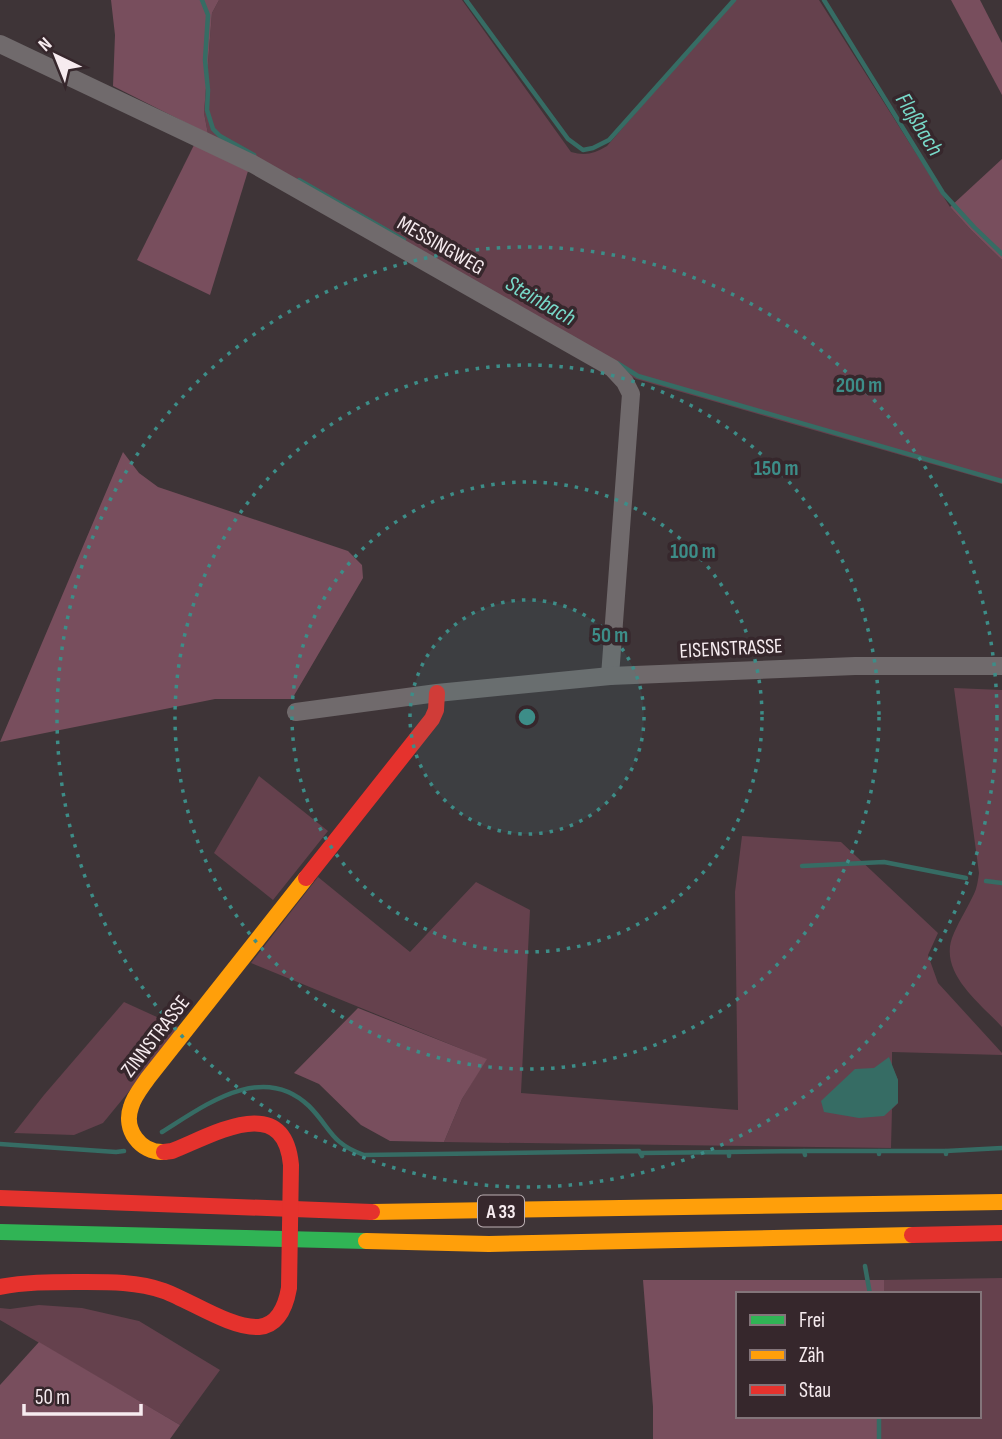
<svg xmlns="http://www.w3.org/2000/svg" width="1002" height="1439" viewBox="0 0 1002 1439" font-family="'Sofia Sans Condensed',sans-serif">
  <rect width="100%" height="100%" fill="#3e3437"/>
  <g fill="#65414d">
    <path d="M 219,0 L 462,0 L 571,152 C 585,156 594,154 607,146 L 733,0 L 819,0 L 950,207 L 971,230 L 1002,260 L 1002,484 L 636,379 L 275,169 L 208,134 L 204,113 L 212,13 Z"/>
    <path d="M 954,688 L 1002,690 L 1002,1027 C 979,1002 936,971 954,933 C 960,919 968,907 974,894 C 977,888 978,880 979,873 Z"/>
    <path d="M 259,776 L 328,831 L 273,900 L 214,853 Z"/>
    <path d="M 742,836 L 841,842 L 938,933 L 928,955 L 938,983 L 1002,1053 L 1002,1055 L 892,1052 L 892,1066 L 898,1080 L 898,1103 L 892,1109 L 891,1148 L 444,1142 L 462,1099 L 486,1059 L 251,963 L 318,877 L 410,952 L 476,882 L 530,910 L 521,1093 L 738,1110 L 735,892 Z"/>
    <path d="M 124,1002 L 181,1028 L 103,1123 L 74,1135 L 14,1133 L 44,1095 Z"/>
    <path d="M 1002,1278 L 1002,1439 L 878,1439 L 879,1416 L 979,1416 L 979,1294 L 884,1294 L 884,1280 Z"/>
    <path d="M 39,1305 L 82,1308 L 139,1321 L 220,1370 L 180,1425 L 0,1320 L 0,1308 L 10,1309 Z"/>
  </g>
  <g fill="#784e5d">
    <path d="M 111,0 L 219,0 L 212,13 L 204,113 L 208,134 L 113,86 L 115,35 Z"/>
    <path d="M 951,0 L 980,0 L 1002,43 L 1002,95 Z"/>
    <path d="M 194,145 L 248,171 L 210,295 L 137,260 Z"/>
    <path d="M 1002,159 L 1002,260 L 971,230 L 950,207 Z"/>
    <path d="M 123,452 L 139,473 L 158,487 L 348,551 L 362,565 L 363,578 L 292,699 L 215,699 L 0,742 Z"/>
    <path d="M 358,1008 L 487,1059 L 462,1099 L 444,1142 L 390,1141 L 361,1125 L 319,1084 L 294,1073 Z"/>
    <path d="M 643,1280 L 884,1280 L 884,1294 L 738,1294 L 738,1416 L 879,1416 L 878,1439 L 653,1439 L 653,1407 Z"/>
    <path d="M 39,1342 L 180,1425 L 170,1439 L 0,1439 L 0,1385 Z"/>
  </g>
  <path fill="#366c64" d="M 889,1057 L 898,1080 L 898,1103 L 884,1116 L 859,1118 L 824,1112 L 821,1101 L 855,1069 L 874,1068 Z"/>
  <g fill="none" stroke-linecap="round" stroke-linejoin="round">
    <g stroke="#366c64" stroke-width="4.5">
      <path d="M 202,0 L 208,15 L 205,60 L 208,90 L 207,110 L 213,129 L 220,136 L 254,155"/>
      <path d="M 466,0 L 568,139 L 583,150 L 593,148 L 609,140 L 734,0"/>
      <path d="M 824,0 L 943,193 L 974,227 L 1002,254"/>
      <path d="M 299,180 L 404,240"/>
      <path d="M 617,363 L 638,376 L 1002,481"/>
      <path d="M 802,866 L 884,862 L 966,878"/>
      <path d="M 986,881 L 1002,883"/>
      <path d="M 162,1132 C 204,1106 262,1061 309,1106 C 331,1128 330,1143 364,1155 L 639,1151 L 642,1156"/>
      <path d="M 0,1144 L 116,1152 L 124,1151"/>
      <path d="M 804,1151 L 879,1151 L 879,1154"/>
      <path d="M 879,1151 L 946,1151 L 946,1154"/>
      <path d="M 946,1151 L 1002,1148"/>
      <path d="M 729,1152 L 804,1151 L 805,1155"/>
      <path d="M 642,1153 L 729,1152 L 729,1156"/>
      <path d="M 865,1266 L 870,1294"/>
      <path d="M 879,1439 L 879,1416"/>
    </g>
    <g stroke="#706a6c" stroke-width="18">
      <path d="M 0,44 L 253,164 L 612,368 L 625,382 L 631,394 L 610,676"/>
      <path d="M 296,712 L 437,693 L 610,676 L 855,666 L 1002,666"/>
    </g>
    <path stroke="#30b455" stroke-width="16" d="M 0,1232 L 366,1241"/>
    <g stroke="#ff9f0a" stroke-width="16">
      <path d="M 164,1152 C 140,1153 123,1129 131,1107 C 134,1096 142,1087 148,1078 L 306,878"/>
      <path d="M 372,1212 L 1002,1202"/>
      <path d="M 366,1241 L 489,1244 L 912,1235"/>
    </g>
    <g stroke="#e5322d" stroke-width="16">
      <path d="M 306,878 L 432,719 L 436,710 L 437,693"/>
      <path d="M 0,1198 L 372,1212"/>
      <path d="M 912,1235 L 1002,1233"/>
      <path d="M 0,1287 C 25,1282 49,1282 75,1282 C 104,1282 136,1281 164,1291 C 191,1301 232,1329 259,1327 C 279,1325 286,1305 289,1288 L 291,1165 C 284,1091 213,1135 172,1151 L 164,1152"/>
    </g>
  </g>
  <circle cx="527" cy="717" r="117" fill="#3d8d88" fill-opacity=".12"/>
  <g fill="none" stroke="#3d8d88" stroke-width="3.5" stroke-dasharray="3.5 7">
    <circle cx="527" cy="717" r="117"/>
    <circle cx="527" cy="717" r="235"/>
    <circle cx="527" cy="717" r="352"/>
    <circle cx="527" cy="717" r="470"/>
  </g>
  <g text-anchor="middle" stroke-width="7" stroke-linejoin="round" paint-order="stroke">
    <rect fill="#36272c" stroke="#bcb0b4" stroke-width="2" x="478" y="1195.5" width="46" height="31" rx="5"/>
    <g font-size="19" font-weight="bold" fill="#f6ebef">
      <text x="501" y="1218">A 33</text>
    </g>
    <g font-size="21" fill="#f6ebef" stroke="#36272c">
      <text transform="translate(441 245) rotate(30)" y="7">MESSINGWEG</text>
      <text transform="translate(731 648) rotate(-3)" y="7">EISENSTRASSE</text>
      <text transform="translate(155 1036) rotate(-52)" y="7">ZINNSTRASSE</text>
    </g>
    <g font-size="23" font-style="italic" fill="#78d9c9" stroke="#36272c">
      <text transform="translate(920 124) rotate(58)" y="8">Flaßbach</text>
      <text transform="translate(541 300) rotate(30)" y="8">Steinbach</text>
    </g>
  </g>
  <circle cx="527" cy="717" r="10" fill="#3d8d88" stroke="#36272c" stroke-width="3.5"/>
  <g font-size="21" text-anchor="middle" font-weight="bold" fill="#3d8d88" stroke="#36272c" stroke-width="7" stroke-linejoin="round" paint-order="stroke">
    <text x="859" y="392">200 m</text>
    <text x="776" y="475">150 m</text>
    <text x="693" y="558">100 m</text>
    <text x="610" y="642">50 m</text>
  </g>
  <rect x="736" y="1292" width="245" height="126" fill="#36272c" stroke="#83757a" stroke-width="2"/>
  <rect x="750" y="1315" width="35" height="10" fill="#30b455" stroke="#83757a" stroke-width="2"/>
  <text x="799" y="1327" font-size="21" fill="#f6ebef">Frei</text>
  <rect x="750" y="1350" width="35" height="10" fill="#ff9f0a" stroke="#83757a" stroke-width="2"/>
  <text x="799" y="1362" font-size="21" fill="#f6ebef">Zäh</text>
  <rect x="750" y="1385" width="35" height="10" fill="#e5322d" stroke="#83757a" stroke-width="2"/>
  <text x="799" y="1397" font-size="21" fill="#f6ebef">Stau</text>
  <g transform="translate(56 56) rotate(317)" stroke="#36272c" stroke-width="5" paint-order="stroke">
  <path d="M0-5L12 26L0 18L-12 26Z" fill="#f6ebef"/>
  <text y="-10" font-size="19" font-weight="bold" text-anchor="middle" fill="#f6ebef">N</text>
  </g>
  <path d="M24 1404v10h117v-10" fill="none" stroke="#f6ebef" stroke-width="3.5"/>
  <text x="35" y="1404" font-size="21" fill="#f6ebef" stroke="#36272c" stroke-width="5" paint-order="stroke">50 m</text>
</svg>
